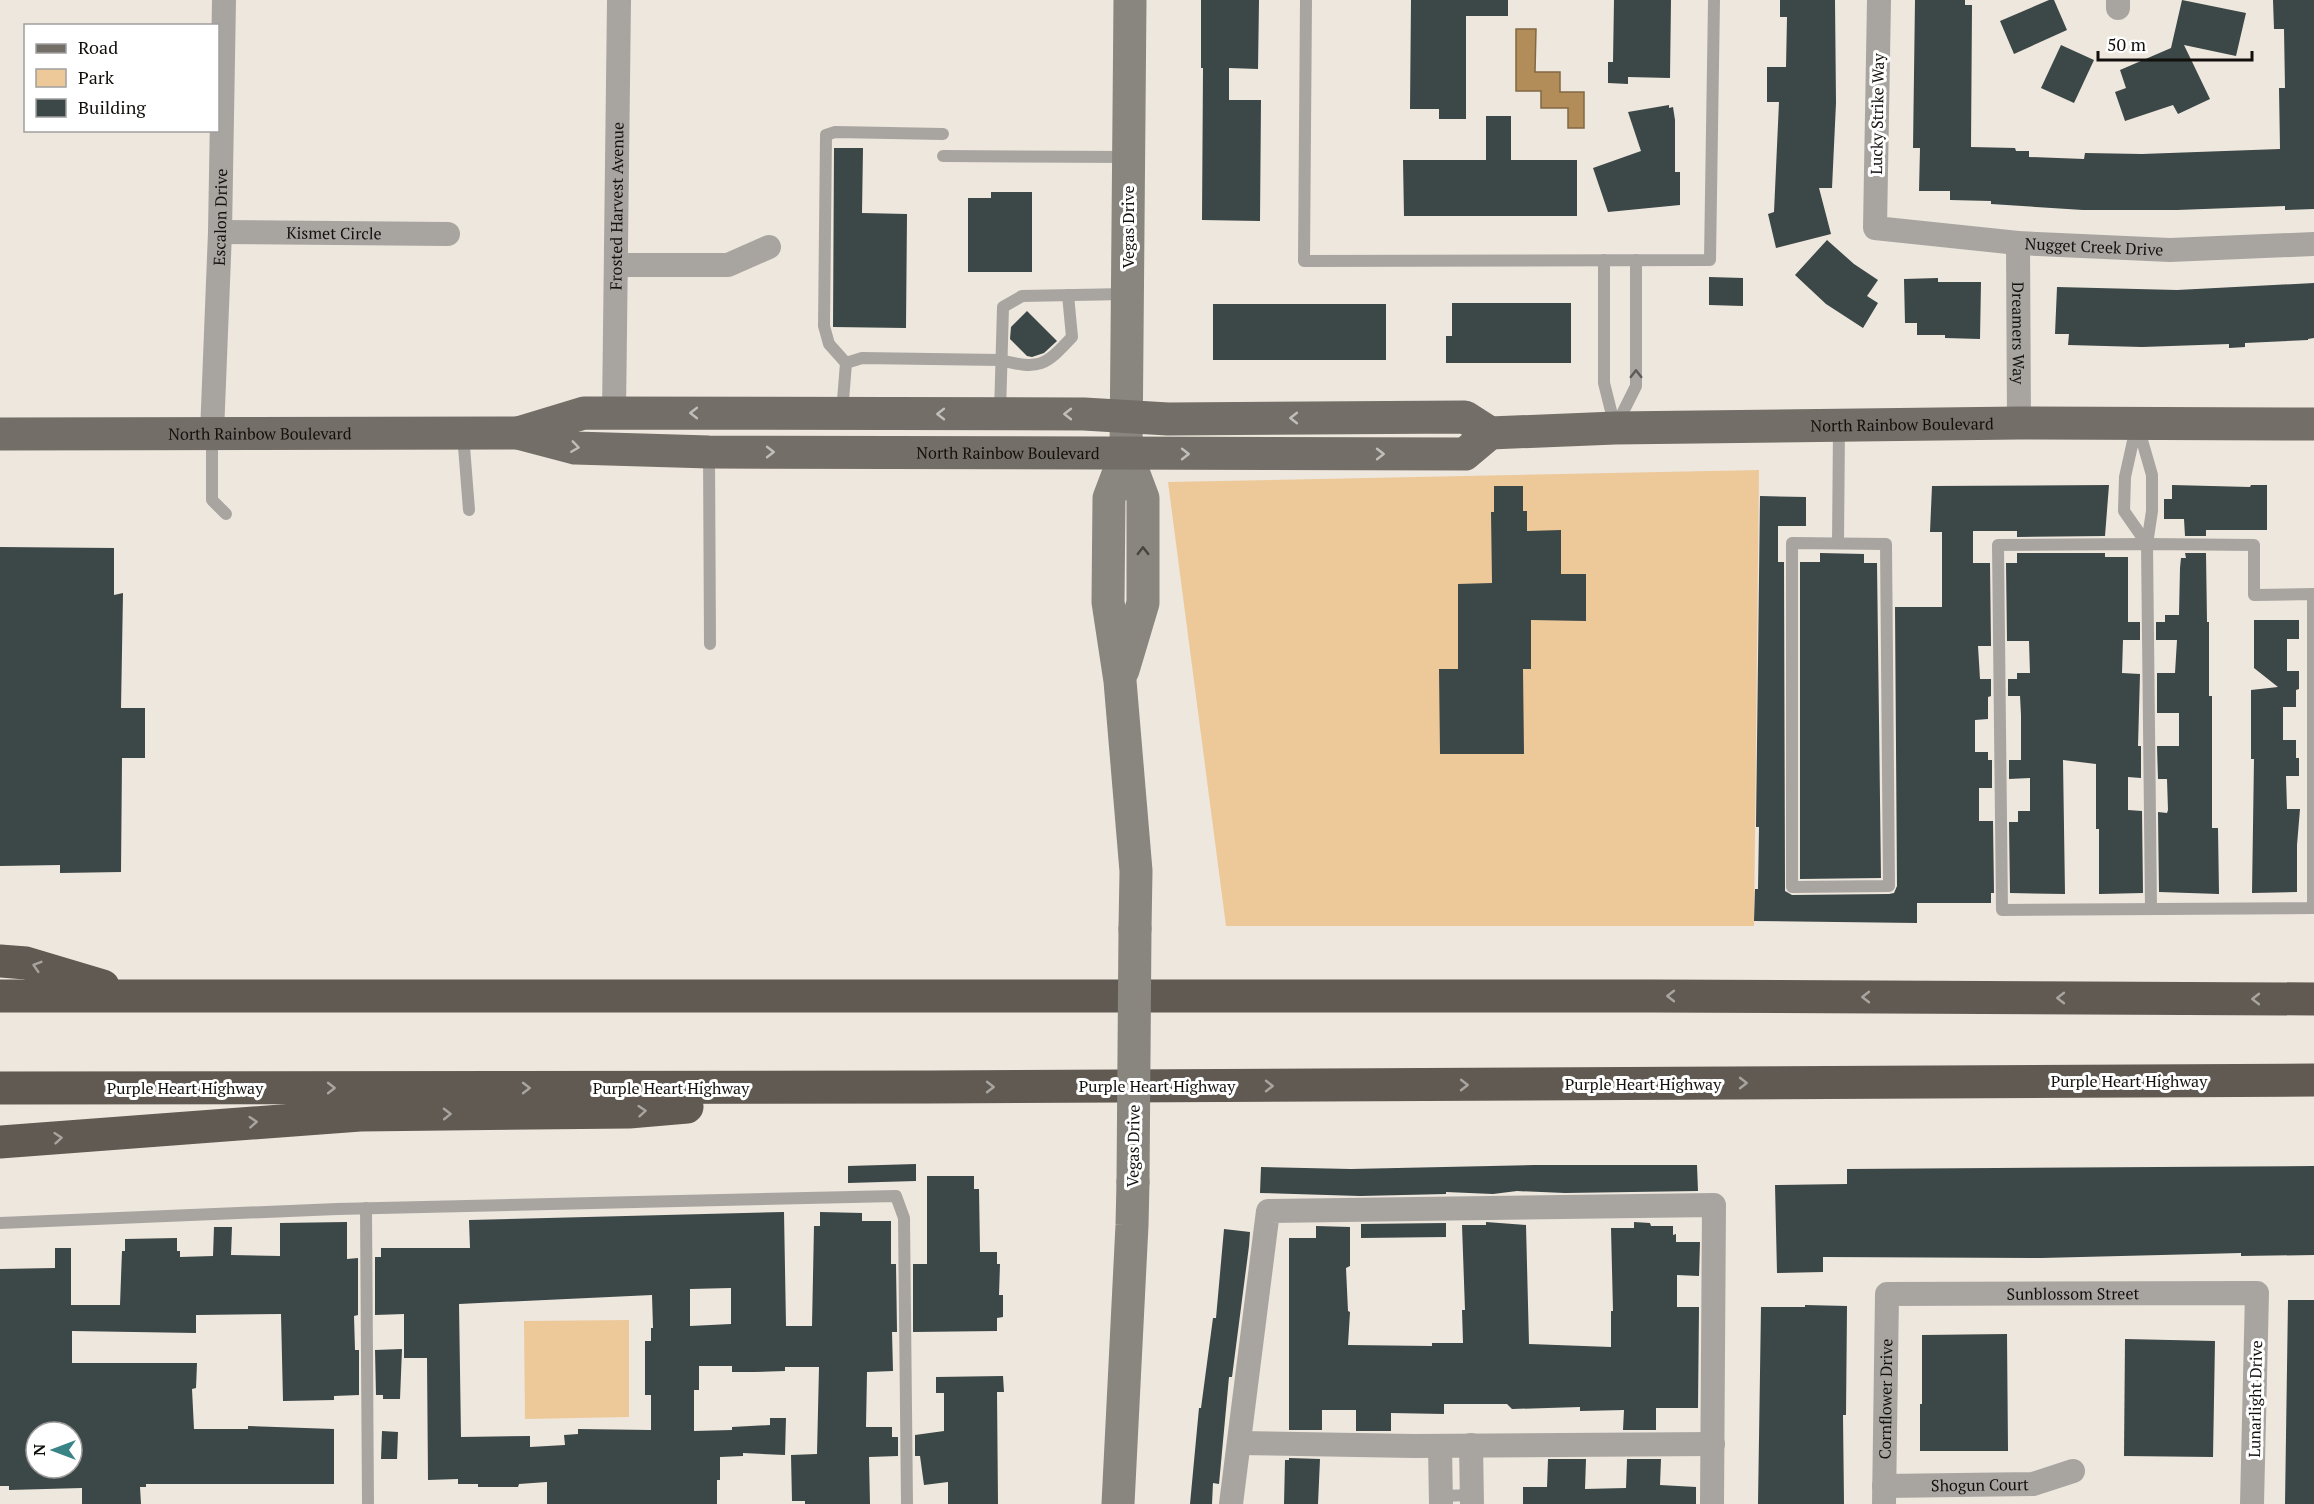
<svg xmlns="http://www.w3.org/2000/svg" width="2314" height="1504" viewBox="0 0 2314 1504" font-family="'PT Serif',serif">
  <rect width="100%" height="100%" fill="#eee7de"/>
  <g fill="#edc99a">
    <path d="M 1759,470 L 1754,926 L 1226,926 L 1168,482 Z"/>
    <path d="M 629,1320 L 629,1417 L 525,1419 L 524,1321 Z"/>
  </g>
  <path fill="#b28d5a" stroke="#826843" stroke-width="1.5" d="M 1516,29 L 1536,29 L 1535,72 L 1560,72 L 1560,92 L 1584,92 L 1584,128 L 1568,128 L 1568,108 L 1541,108 L 1541,91 L 1516,91 Z"/>
  <g fill="#3c4747" fill-rule="evenodd">
    <path d="M 1201,0 L 1259,0 L 1258,69 L 1229,68 L 1229,100 L 1261,100 L 1260,221 L 1202,220 L 1203,68 L 1201,68 Z"/>
    <path d="M 1411,0 L 1508,0 L 1508,16 L 1466,16 L 1466,119 L 1439,119 L 1439,109 L 1410,109 Z"/>
    <path d="M 1614,0 L 1671,0 L 1670,78 L 1628,77 L 1628,84 L 1608,83 L 1608,62 L 1613,62 Z"/>
    <path d="M 1780,0 L 1835,0 L 1836,103 L 1832,188 L 1819,188 L 1831,234 L 1776,248 L 1768,214 L 1774,212 L 1779,102 L 1767,102 L 1767,67 L 1786,67 L 1787,17 L 1780,17 Z"/>
    <path d="M 1915,0 L 1965,0 L 1965,5 L 1972,5 L 1971,147 L 2015,148 L 2016,151 L 2029,151 L 2029,157 L 2084,159 L 2085,153 L 2142,154 L 2280,149 L 2279,88 L 2285,88 L 2284,29 L 2274,29 L 2273,0 L 2314,0 L 2314,209 L 2285,210 L 2285,206 L 2177,210 L 2083,210 L 1991,204 L 1991,201 L 1950,200 L 1950,191 L 1919,191 L 1920,148 L 1913,148 Z"/>
    <path d="M 2049,0 L 2054,0 L 2067,30 L 2014,54 L 2000,21 Z"/>
    <path d="M 2182,0 L 2246,13 L 2236,56 L 2184,45 L 2210,99 L 2178,114 L 2173,105 L 2125,121 L 2115,92 L 2126,88 L 2120,70 L 2171,48 Z"/>
    <path d="M 2061,45 L 2094,60 L 2074,103 L 2041,88 Z"/>
    <path d="M 1669,105 L 1669,108 L 1673,107 L 1675,120 L 1675,172 L 1680,172 L 1680,205 L 1608,212 L 1593,168 L 1641,151 L 1628,112 Z"/>
    <path d="M 1486,116 L 1511,116 L 1511,160 L 1577,160 L 1577,216 L 1404,216 L 1403,160 L 1486,160 Z"/>
    <path d="M 834,148 L 863,148 L 862,213 L 907,214 L 906,328 L 833,327 Z"/>
    <path d="M 991,192 L 1032,192 L 1032,272 L 968,272 L 968,198 L 991,198 Z"/>
    <path d="M 1827,240 L 1854,264 L 1878,280 L 1867,296 L 1878,303 L 1863,328 L 1826,304 L 1795,275 Z"/>
    <path d="M 1709,277 L 1743,278 L 1743,306 L 1709,305 Z"/>
    <path d="M 1938,278 L 1938,282 L 1981,282 L 1980,339 L 1945,338 L 1945,335 L 1917,335 L 1917,323 L 1905,323 L 1904,279 Z"/>
    <path d="M 2314,283 L 2314,338 L 2308,339 L 2308,340 L 2245,343 L 2245,347 L 2229,348 L 2229,344 L 2142,347 L 2068,345 L 2069,334 L 2055,334 L 2057,287 L 2177,290 Z"/>
    <path d="M 1452,303 L 1571,303 L 1571,363 L 1446,363 L 1446,336 L 1452,336 Z"/>
    <rect x="1213" y="304" width="173" height="56"/>
    <path d="M 1027,311 L 1057,341 L 1044,353 L 1032,357 L 1027,356 L 1010,339 L 1011,327 Z"/>
    <path d="M 2109,485 L 2105,536 L 2017,537 L 2017,531 L 1973,531 L 1973,563 L 1990,563 L 1991,646 L 1978,646 L 1980,679 L 1991,679 L 1991,696 L 1988,697 L 1988,719 L 1975,720 L 1975,752 L 1988,752 L 1988,760 L 1992,760 L 1992,788 L 1979,788 L 1979,821 L 1993,821 L 1994,893 L 1991,893 L 1991,903 L 1917,903 L 1917,923 L 1754,921 L 1755,889 L 1758,889 L 1759,827 L 1756,827 L 1760,496 L 1806,497 L 1806,526 L 1778,526 L 1778,562 L 1784,562 L 1785,891 L 1792,895 L 1889,894 L 1894,893 L 1897,886 L 1895,607 L 1942,607 L 1942,532 L 1930,532 L 1932,486 Z"/>
    <path d="M 2172,485 L 2250,487 L 2251,485 L 2267,485 L 2267,530 L 2206,530 L 2206,536 L 2185,536 L 2184,519 L 2164,519 L 2164,499 L 2172,499 Z"/>
    <path d="M 1494,486 L 1523,486 L 1523,511 L 1527,511 L 1527,531 L 1561,530 L 1561,574 L 1586,574 L 1586,621 L 1531,620 L 1531,669 L 1523,669 L 1524,754 L 1440,754 L 1439,669 L 1458,669 L 1458,584 L 1492,583 L 1491,512 L 1494,512 Z"/>
    <path d="M 0,547 L 114,548 L 114,595 L 123,593 L 121,708 L 145,708 L 145,758 L 122,758 L 121,872 L 60,873 L 60,865 L 0,866 Z"/>
    <path d="M 1820,553 L 1864,554 L 1864,563 L 1877,563 L 1881,878 L 1800,879 L 1800,562 L 1820,562 Z"/>
    <path d="M 2017,553 L 2105,553 L 2105,557 L 2128,557 L 2128,622 L 2140,622 L 2140,640 L 2123,640 L 2122,673 L 2140,674 L 2138,746 L 2141,746 L 2141,778 L 2128,777 L 2128,810 L 2142,811 L 2143,893 L 2099,894 L 2099,829 L 2096,829 L 2096,764 L 2063,760 L 2065,894 L 2010,893 L 2009,822 L 2018,822 L 2018,811 L 2030,811 L 2030,778 L 2009,779 L 2009,760 L 2021,760 L 2021,715 L 2020,696 L 2008,696 L 2008,679 L 2017,679 L 2017,673 L 2030,673 L 2029,641 L 2007,641 L 2006,563 L 2017,563 Z"/>
    <path d="M 2185,553 L 2206,553 L 2207,622 L 2209,622 L 2209,696 L 2212,696 L 2212,828 L 2218,828 L 2219,894 L 2159,892 L 2158,812 L 2167,813 L 2168,810 L 2167,779 L 2158,779 L 2157,746 L 2179,746 L 2179,713 L 2157,713 L 2157,673 L 2175,673 L 2177,640 L 2156,640 L 2156,622 L 2165,622 L 2165,615 L 2179,615 L 2180,568 L 2181,558 L 2186,558 Z"/>
    <path d="M 2254,620 L 2299,620 L 2299,639 L 2287,639 L 2287,671 L 2299,671 L 2299,689 L 2296,690 L 2296,707 L 2283,707 L 2283,740 L 2296,740 L 2296,758 L 2299,758 L 2299,776 L 2286,776 L 2287,809 L 2300,809 L 2297,845 L 2297,892 L 2252,893 L 2254,759 L 2251,759 L 2251,690 L 2278,687 L 2254,668 Z"/>
    <path d="M 916,1164 L 916,1181 L 848,1183 L 848,1166 Z"/>
    <path d="M 1534,1165 L 1697,1165 L 1698,1191 L 1565,1193 L 1517,1191 L 1493,1194 L 1446,1192 L 1446,1194 L 1360,1196 L 1260,1193 L 1261,1167 L 1351,1169 Z"/>
    <path d="M 2314,1166 L 2314,1255 L 2241,1256 L 2241,1253 L 2041,1258 L 1823,1257 L 1823,1272 L 1777,1273 L 1775,1185 L 1847,1184 L 1847,1169 Z"/>
    <path d="M 927,1176 L 974,1176 L 974,1189 L 979,1189 L 980,1252 L 997,1252 L 997,1264 L 1000,1264 L 999,1295 L 1003,1295 L 1003,1317 L 997,1318 L 997,1331 L 913,1332 L 913,1264 L 927,1264 Z"/>
    <path d="M 784,1212 L 786,1326 L 812,1326 L 814,1226 L 820,1226 L 820,1212 L 862,1213 L 862,1221 L 891,1221 L 891,1264 L 896,1264 L 897,1332 L 892,1332 L 893,1371 L 867,1372 L 866,1427 L 892,1427 L 892,1437 L 898,1437 L 898,1456 L 869,1457 L 870,1504 L 805,1504 L 805,1501 L 792,1501 L 791,1455 L 817,1454 L 819,1367 L 785,1367 L 785,1371 L 754,1372 L 732,1372 L 732,1366 L 699,1366 L 699,1390 L 694,1390 L 694,1431 L 732,1430 L 732,1427 L 770,1425 L 770,1418 L 786,1418 L 785,1455 L 743,1453 L 743,1456 L 720,1457 L 720,1480 L 717,1480 L 717,1504 L 547,1504 L 547,1482 L 519,1484 L 518,1487 L 478,1487 L 478,1484 L 458,1484 L 458,1479 L 428,1480 L 427,1358 L 404,1358 L 404,1314 L 375,1315 L 375,1257 L 381,1257 L 381,1248 L 470,1248 L 469,1220 ZM 731,1288 L 731,1324 L 690,1326 L 690,1289 ZM 652,1295 L 653,1328 L 651,1328 L 651,1341 L 645,1341 L 645,1395 L 651,1395 L 651,1430 L 578,1429 L 578,1434 L 564,1435 L 565,1445 L 530,1447 L 530,1436 L 461,1437 L 459,1304 Z"/>
    <path d="M 347,1222 L 347,1259 L 358,1258 L 358,1315 L 354,1316 L 355,1350 L 359,1350 L 359,1395 L 334,1396 L 334,1400 L 283,1401 L 281,1314 L 196,1315 L 196,1333 L 72,1331 L 72,1363 L 197,1363 L 196,1388 L 192,1389 L 194,1429 L 248,1429 L 248,1426 L 334,1429 L 334,1484 L 146,1484 L 146,1487 L 140,1487 L 141,1504 L 82,1504 L 82,1488 L 9,1490 L 9,1486 L 0,1486 L 0,1269 L 55,1268 L 55,1248 L 71,1248 L 71,1305 L 120,1305 L 122,1251 L 125,1251 L 125,1239 L 177,1238 L 177,1251 L 180,1251 L 180,1257 L 213,1256 L 214,1227 L 232,1227 L 231,1255 L 280,1256 L 280,1223 ZM 36,1432 L 72,1432 L 72,1468 L 36,1468 Z"/>
    <path d="M 1486,1222 L 1526,1225 L 1529,1344 L 1611,1347 L 1611,1311 L 1613,1311 L 1611,1228 L 1634,1228 L 1634,1222 L 1650,1223 L 1651,1226 L 1673,1226 L 1673,1235 L 1676,1234 L 1676,1242 L 1700,1242 L 1699,1276 L 1677,1275 L 1677,1307 L 1699,1307 L 1698,1408 L 1656,1408 L 1656,1430 L 1623,1430 L 1624,1410 L 1580,1411 L 1580,1407 L 1512,1409 L 1507,1404 L 1444,1404 L 1444,1414 L 1391,1413 L 1391,1431 L 1356,1431 L 1356,1410 L 1322,1410 L 1322,1430 L 1289,1430 L 1289,1238 L 1316,1238 L 1316,1226 L 1350,1227 L 1350,1266 L 1346,1268 L 1348,1311 L 1350,1312 L 1348,1345 L 1432,1346 L 1432,1343 L 1463,1343 L 1462,1310 L 1465,1310 L 1462,1225 L 1486,1225 Z"/>
    <path d="M 1446,1223 L 1446,1237 L 1361,1238 L 1361,1224 Z"/>
    <path d="M 1224,1229 L 1250,1232 L 1249,1246 L 1232,1377 L 1229,1377 L 1219,1484 L 1213,1483 L 1212,1504 L 1190,1504 L 1199,1408 L 1201,1408 L 1213,1318 L 1216,1318 Z"/>
    <path d="M 2288,1300 L 2314,1300 L 2314,1504 L 2285,1504 Z"/>
    <path d="M 1805,1305 L 1847,1306 L 1846,1415 L 1843,1415 L 1844,1504 L 1758,1504 L 1761,1307 L 1805,1307 Z"/>
    <path d="M 2007,1334 L 2008,1451 L 1920,1451 L 1920,1404 L 1922,1404 L 1922,1335 Z"/>
    <path d="M 2125,1339 L 2215,1341 L 2213,1457 L 2124,1456 Z"/>
    <path d="M 402,1349 L 400,1399 L 383,1399 L 383,1395 L 376,1395 L 375,1350 Z"/>
    <path d="M 1003,1376 L 1004,1392 L 997,1392 L 998,1504 L 948,1504 L 948,1482 L 924,1485 L 920,1456 L 915,1456 L 915,1435 L 944,1431 L 944,1393 L 936,1393 L 936,1377 Z"/>
    <path d="M 382,1431 L 398,1432 L 397,1459 L 381,1459 Z"/>
    <path d="M 1289,1458 L 1320,1459 L 1318,1504 L 1284,1504 L 1285,1460 L 1289,1460 Z"/>
    <path d="M 1548,1459 L 1586,1459 L 1585,1489 L 1626,1488 L 1627,1459 L 1661,1459 L 1660,1485 L 1696,1487 L 1696,1504 L 1523,1504 L 1523,1487 L 1547,1487 Z"/>
  </g>
  <g fill="none" stroke-linecap="round" stroke-linejoin="round">
    <g stroke="#a8a5a1" stroke-width="12">
      <path d="M 1306,0 L 1304,261 L 1710,260 L 1714,0"/>
      <path d="M 943,156 L 1127,157"/>
      <path d="M 1604,260 L 1604,383 L 1615,427"/>
      <path d="M 846,363 L 829,344 L 824,326 L 826,135 L 835,132 L 943,134"/>
      <path d="M 842,413 L 846,363 L 862,358 L 1000,360 C 1040,370 1045,366 1072,337 L 1068,295"/>
      <path d="M 1000,413 L 1003,307 L 1022,296 L 1125,294"/>
      <path d="M 2137,423 L 2152,475 L 2152,511 L 2147,544 L 2124,511 L 2125,477 Z"/>
      <path d="M 1617,424 L 1636,386 L 1636,260"/>
      <path d="M 463,434 L 469,510"/>
      <path d="M 212,435 L 212,500 L 226,514"/>
      <path d="M 709,453 L 710,644"/>
      <path d="M 1792,543 L 1886,544 L 1889,886 L 1792,887 Z"/>
      <path d="M 1838,543 L 1839,427"/>
      <path d="M 2147,544 L 2254,545 L 2254,595 L 2313,594 L 2313,908 L 2002,910 L 1998,545 Z"/>
      <path d="M 2147,544 L 2151,909"/>
      <path d="M 366,1208 L 368,1504"/>
      <path d="M 0,1223 L 337,1209 L 896,1196 L 904,1218 L 907,1504"/>
      <path d="M 1441,1496 L 1472,1495"/>
    </g>
    <g stroke="#a8a5a1" stroke-width="24">
      <path id="s1" d="M 1879,0 L 1875,228 L 2018,243 L 2170,250 L 2314,244"/>
      <path d="M 2118,0 L 2118,8"/>
      <path id="s2" d="M 220,232 L 448,234"/>
      <path id="s3" d="M 2018,243 L 2019,423"/>
      <path d="M 616,265 L 728,265 L 769,247"/>
      <path id="s4" d="M 614,413 L 619,0"/>
      <path id="s5" d="M 212,433 L 220,232 L 224,0"/>
      <path d="M 1239,1443 L 1414,1446 L 1713,1444"/>
      <path d="M 1471,1445 L 1472,1504"/>
      <path d="M 1440,1446 L 1441,1504"/>
      <path id="s6" d="M 1884,1486 L 2033,1484 L 2073,1471"/>
      <path d="M 1231,1504 L 1268,1211 L 1714,1205 L 1712,1504"/>
      <path id="s7" d="M 1884,1504 L 1887,1294 L 2257,1293 L 2252,1504"/>
    </g>
    <g stroke="#89857f" stroke-width="33">
      <path d="M 1130,0 L 1126,453 L 1109,498 L 1108,602 L 1120,681 L 1136,871 L 1135,929"/>
      <path d="M 1123,670 L 1143,603 L 1143,498 L 1126,453"/>
      <path d="M 1118,1504 L 1132,1225 L 1133,1182"/>
    </g>
    <g stroke="#736e67" stroke-width="33">
      <path id="s8" d="M 518,433 L 584,413 L 1084,414 L 1168,419 L 1465,417 L 1490,433 L 1615,428 L 2019,423 L 2314,424"/>
      <path id="s9" d="M 0,434 L 518,433 L 575,448 L 709,452 L 1465,454 L 1490,433"/>
    </g>
    <g stroke="#605a53" stroke-width="33">
      <path d="M 0,961 L 26,963 L 103,986"/>
      <path d="M 0,996 L 1650,996 L 2314,999"/>
      <path d="M 0,1088 L 931,1087 L 2314,1080"/>
      <path d="M 0,1142 L 360,1115 L 629,1112 L 687,1107"/>
    </g>
    <path stroke="#89857f" stroke-width="33" d="M 1133,1182 L 1135,929"/>
  </g>
  <defs><path id="oneway-chevron" d="M-2-3.5L2.5 0L-2 3.5" fill="none" stroke-width="1.6" stroke-linecap="round" stroke-linejoin="round" transform="scale(1.5)"/></defs>
  <use stroke="#5d5a57" href="#oneway-chevron" transform="translate(1636 374) rotate(-90)"/>
  <g stroke="#c0bebb">
    <use href="#oneway-chevron" transform="translate(694 413) rotate(-180)"/>
    <use href="#oneway-chevron" transform="translate(941 414) rotate(-180)"/>
    <use href="#oneway-chevron" transform="translate(1068 414) rotate(180)"/>
    <use href="#oneway-chevron" transform="translate(1294 418) rotate(180)"/>
    <use href="#oneway-chevron" transform="translate(575 447) rotate(8)"/>
    <use href="#oneway-chevron" transform="translate(770 452)"/>
    <use href="#oneway-chevron" transform="translate(1185 454)"/>
    <use href="#oneway-chevron" transform="translate(1380 454)"/>
  </g>
  <use stroke="#484540" href="#oneway-chevron" transform="translate(1143 551) rotate(-90)"/>
  <g stroke="#a8a4a0">
    <use href="#oneway-chevron" transform="translate(37 966) rotate(-163)"/>
    <use href="#oneway-chevron" transform="translate(1671 996) rotate(-180)"/>
    <use href="#oneway-chevron" transform="translate(1866 997) rotate(-180)"/>
    <use href="#oneway-chevron" transform="translate(2061 998) rotate(-180)"/>
    <use href="#oneway-chevron" transform="translate(2256 999) rotate(-180)"/>
    <use href="#oneway-chevron" transform="translate(1743 1083)"/>
    <use href="#oneway-chevron" transform="translate(1464 1085)"/>
    <use href="#oneway-chevron" transform="translate(1269 1086)"/>
    <use href="#oneway-chevron" transform="translate(990 1087)"/>
    <use href="#oneway-chevron" transform="translate(331 1088)"/>
    <use href="#oneway-chevron" transform="translate(526 1088)"/>
    <use href="#oneway-chevron" transform="translate(642 1111) rotate(-5)"/>
    <use href="#oneway-chevron" transform="translate(447 1114) rotate(-1)"/>
    <use href="#oneway-chevron" transform="translate(253 1122) rotate(-4)"/>
    <use href="#oneway-chevron" transform="translate(58 1138) rotate(-5)"/>
  </g>
  <g text-anchor="middle" stroke-width="6" stroke-linejoin="round" paint-order="stroke">
    <g font-size="16" fill="#12100d" stroke="#fff">
      <text transform="translate(1877 114) rotate(-89)" y="6">Lucky Strike Way</text>
      <text dy="6" stroke="none"><textPath href="#s4" startOffset="207">Frosted Harvest Avenue</textPath></text>
      <text dy="6" stroke="none"><textPath href="#s5" startOffset="216">Escalon Drive</textPath></text>
      <text transform="translate(1128 227) rotate(-90)" y="6">Vegas Drive</text>
      <text dy="6" stroke="none"><textPath href="#s2" startOffset="114">Kismet Circle</textPath></text>
      <text dy="6" stroke="none"><textPath href="#s1" startOffset="448">Nugget Creek Drive</textPath></text>
      <text dy="6" stroke="none"><textPath href="#s3" startOffset="90">Dreamers Way</textPath></text>
      <text dy="6" stroke="none"><textPath href="#s8" startOffset="1392">North Rainbow Boulevard</textPath></text>
      <text dy="6" stroke="none"><textPath href="#s9" startOffset="260">North Rainbow Boulevard</textPath></text>
      <text dy="6" stroke="none"><textPath href="#s9" startOffset="1010">North Rainbow Boulevard</textPath></text>
      <text x="2129" y="1087">Purple Heart Highway</text>
      <text x="1643" y="1090">Purple Heart Highway</text>
      <text x="1157" y="1092">Purple Heart Highway</text>
      <text x="185" y="1094">Purple Heart Highway</text>
      <text x="671" y="1094">Purple Heart Highway</text>
      <text transform="translate(1133 1146) rotate(-89)" y="6">Vegas Drive</text>
      <text dy="6" stroke="none"><textPath href="#s7" startOffset="396">Sunblossom Street</textPath></text>
      <text dy="6" stroke="none"><textPath href="#s7" startOffset="105">Cornflower Drive</textPath></text>
      <text transform="translate(2255 1399) rotate(-89)" y="6">Lunarlight Drive</text>
      <text dy="6" stroke="none"><textPath href="#s6" startOffset="96">Shogun Court</textPath></text>
    </g>
  </g>
  <rect x="24" y="24" width="195" height="108" fill="#ffffff" stroke="#a09f9e" stroke-width="1.5"/>
  <rect x="36" y="44" width="30" height="9" fill="#736e67" stroke="#a09f9e" stroke-width="1.5"/>
  <text x="78" y="54" font-size="18" fill="#12100d">Road</text>
  <rect x="36" y="69" width="30" height="18" fill="#edc99a" stroke="#a09f9e" stroke-width="1.5"/>
  <text x="78" y="84" font-size="18" fill="#12100d">Park</text>
  <rect x="36" y="99" width="30" height="18" fill="#3c4747" stroke="#a09f9e" stroke-width="1.5"/>
  <text x="78" y="114" font-size="18" fill="#12100d">Building</text>
  <g transform="translate(54 1450) rotate(270)"><circle r="28" fill="#ffffff" stroke="#a09f9e" stroke-width="1.5"/>
  <path d="M0-4.5L10 22L0 15L-10 22Z" fill="#3a8386"/>
  <text y="-9" font-size="16" font-weight="bold" text-anchor="middle" fill="#12100d">N</text>
  </g>
  <path d="M2098 51v9h154v-9" fill="none" stroke="#12100d" stroke-width="3"/>
  <text x="2107" y="51" font-size="18" fill="#12100d" stroke="#ffffff" stroke-width="4.5" paint-order="stroke">50 m</text>
</svg>
